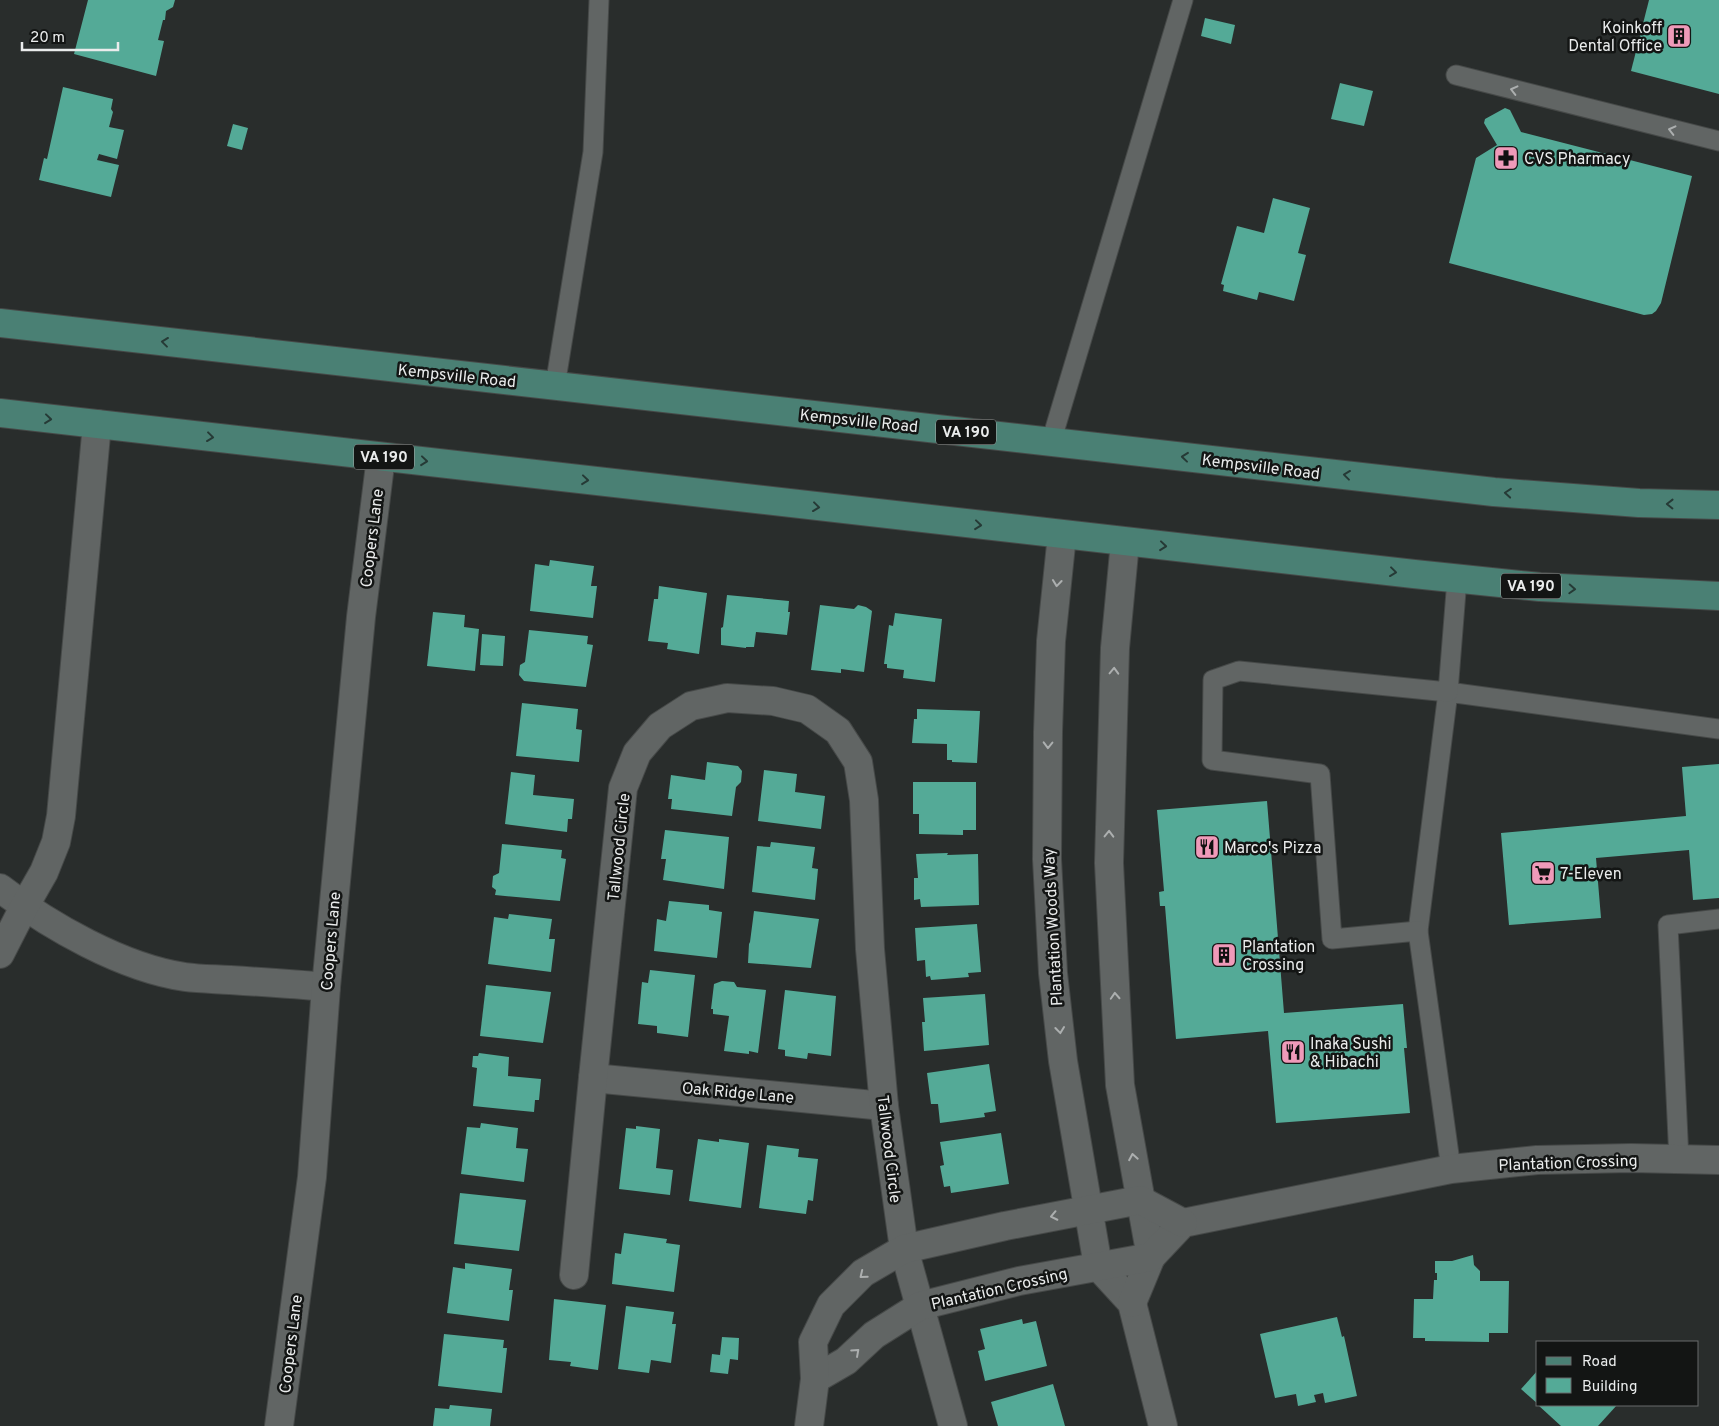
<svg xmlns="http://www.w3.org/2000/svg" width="1719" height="1426" viewBox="0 0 1719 1426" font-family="Overpass,sans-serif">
  <rect width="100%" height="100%" fill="#292d2c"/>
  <g fill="#54aa97">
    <path d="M 88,0 L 175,0 L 173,7 L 166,11 L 165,20 L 163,20 L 158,40 L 164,41 L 156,76 L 74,54 Z"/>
    <path d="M 1649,0 L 1719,0 L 1719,94 L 1631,71 Z"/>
    <path d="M 1205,18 L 1235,25 L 1231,44 L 1201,36 Z"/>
    <path d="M 1340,83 L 1373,91 L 1364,126 L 1331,119 Z"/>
    <path d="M 63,87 L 113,99 L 111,109 L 113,112 L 109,127 L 124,130 L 117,159 L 99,154 L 97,160 L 119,165 L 111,197 L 39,180 L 44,158 L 47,159 Z"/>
    <path d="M 1505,108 L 1510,110 L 1521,132 L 1692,176 L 1661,303 L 1656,311 L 1652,314 L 1644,315 L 1449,263 L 1476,158 L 1497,145 L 1484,123 L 1485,119 Z"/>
    <path d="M 233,124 L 248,128 L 242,150 L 227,146 Z"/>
    <path d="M 1273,198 L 1310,208 L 1298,253 L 1306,255 L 1294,301 L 1259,292 L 1257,300 L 1223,291 L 1224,285 L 1221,284 L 1237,226 L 1264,233 Z"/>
    <path d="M 550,560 L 594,566 L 591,586 L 597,586 L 593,618 L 530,611 L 535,564 L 549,566 Z"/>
    <path d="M 659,586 L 707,593 L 699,654 L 667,649 L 668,643 L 648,641 L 654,599 L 658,599 Z"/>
    <path d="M 727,595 L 789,601 L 788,612 L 790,612 L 787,635 L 756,632 L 754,647 L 746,647 L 746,648 L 721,645 L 721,628 L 723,627 Z"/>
    <path d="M 820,605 L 854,609 L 858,605 L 866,607 L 872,611 L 864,672 L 841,669 L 841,673 L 811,670 Z"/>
    <path d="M 433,612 L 465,615 L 464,627 L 479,629 L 475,671 L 427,666 Z"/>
    <path d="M 895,613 L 942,619 L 935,682 L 903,678 L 904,670 L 887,668 L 887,664 L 884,664 L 889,625 L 893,626 Z"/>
    <path d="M 529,630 L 588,636 L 587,644 L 593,645 L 586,687 L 524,681 L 519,675 L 520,665 L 525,662 Z"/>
    <path d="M 482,634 L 505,636 L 503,666 L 480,665 Z"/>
    <path d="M 522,703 L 578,709 L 576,729 L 582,730 L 579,762 L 516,756 Z"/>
    <path d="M 917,709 L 980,711 L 977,763 L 952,762 L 952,760 L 947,760 L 947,744 L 912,743 L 914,719 L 917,719 Z"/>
    <path d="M 707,762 L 738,766 L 742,771 L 741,782 L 736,787 L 732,816 L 671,809 L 672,799 L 668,799 L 671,775 L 705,780 Z"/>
    <path d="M 1719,764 L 1719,898 L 1693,900 L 1689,850 L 1596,858 L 1601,918 L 1509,925 L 1501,833 L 1686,816 L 1682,767 Z"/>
    <path d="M 764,770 L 797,774 L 795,792 L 825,796 L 821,829 L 758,821 Z"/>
    <path d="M 511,772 L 535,775 L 533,795 L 574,799 L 572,819 L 568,819 L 567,832 L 505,824 Z"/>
    <path d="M 913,782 L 976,782 L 976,830 L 963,830 L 963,835 L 919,834 L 919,814 L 913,814 Z"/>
    <path d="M 1267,801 L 1284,1013 L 1403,1004 L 1407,1048 L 1404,1048 L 1410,1113 L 1276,1123 L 1268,1031 L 1176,1039 L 1165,906 L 1160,906 L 1159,892 L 1164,891 L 1157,810 Z"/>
    <path d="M 665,830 L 729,837 L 724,889 L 663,880 L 666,859 L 661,859 Z"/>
    <path d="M 771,842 L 815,847 L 812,868 L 818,869 L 815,900 L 752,892 L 757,846 L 770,847 Z"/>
    <path d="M 502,844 L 562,850 L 561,858 L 566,859 L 560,901 L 495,895 L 496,890 L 492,887 L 493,876 L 499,873 Z"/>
    <path d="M 948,853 L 947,855 L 978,854 L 979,905 L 921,907 L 920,899 L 914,900 L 914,878 L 918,878 L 916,854 Z"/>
    <path d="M 669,901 L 709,905 L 709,910 L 722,912 L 717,958 L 654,951 L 657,919 L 666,921 Z"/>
    <path d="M 754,911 L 819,919 L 811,968 L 748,963 L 749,944 L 750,942 Z"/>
    <path d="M 509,914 L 552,919 L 549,939 L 555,939 L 551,972 L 488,964 L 494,917 L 508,919 Z"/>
    <path d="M 977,924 L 981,972 L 968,973 L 969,977 L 931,980 L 930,976 L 926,977 L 925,960 L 917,961 L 915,928 Z"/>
    <path d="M 650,970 L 695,975 L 688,1037 L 657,1033 L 657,1026 L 638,1024 L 642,982 L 648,983 Z"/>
    <path d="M 722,981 L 734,982 L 737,987 L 766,990 L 758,1053 L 749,1051 L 749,1054 L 724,1051 L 729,1016 L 713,1014 L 713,1009 L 711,1009 L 714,984 Z"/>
    <path d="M 486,985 L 551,992 L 543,1043 L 480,1036 Z"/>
    <path d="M 785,990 L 836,996 L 831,1056 L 808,1053 L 807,1059 L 785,1056 L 785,1050 L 778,1049 Z"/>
    <path d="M 985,994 L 989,1045 L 924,1051 L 922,1022 L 925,1022 L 923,998 Z"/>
    <path d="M 479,1053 L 509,1057 L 508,1076 L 541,1079 L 539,1100 L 535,1100 L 534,1112 L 473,1106 L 477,1068 L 472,1067 L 473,1056 L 478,1056 Z"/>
    <path d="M 989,1064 L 996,1111 L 984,1113 L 985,1117 L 940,1123 L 938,1104 L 931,1104 L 927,1073 Z"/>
    <path d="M 481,1123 L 518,1128 L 516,1148 L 528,1149 L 524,1182 L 461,1174 L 467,1127 L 480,1128 Z"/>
    <path d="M 636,1126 L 660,1129 L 656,1168 L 673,1170 L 670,1195 L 619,1189 L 626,1128 L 636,1129 Z"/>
    <path d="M 1001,1133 L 1009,1184 L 951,1193 L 950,1186 L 944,1187 L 940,1166 L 944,1165 L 940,1142 Z"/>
    <path d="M 698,1139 L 719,1142 L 719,1139 L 749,1143 L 741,1208 L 689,1201 Z"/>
    <path d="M 767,1145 L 799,1149 L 798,1157 L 818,1159 L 813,1201 L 808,1200 L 806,1214 L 759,1208 Z"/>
    <path d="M 460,1193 L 526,1200 L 519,1251 L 454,1244 Z"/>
    <path d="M 624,1233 L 667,1239 L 666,1243 L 680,1245 L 674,1292 L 612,1284 L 615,1253 L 621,1254 Z"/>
    <path d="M 1473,1255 L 1474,1265 L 1480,1271 L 1480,1281 L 1509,1281 L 1508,1333 L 1489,1333 L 1489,1342 L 1425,1341 L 1425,1338 L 1413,1338 L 1414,1299 L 1433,1299 L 1434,1280 L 1437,1280 L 1437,1273 L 1435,1273 L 1435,1261 L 1452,1261 Z"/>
    <path d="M 465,1263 L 512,1269 L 509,1290 L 513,1290 L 509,1321 L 447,1313 L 453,1267 L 465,1269 Z"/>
    <path d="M 554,1299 L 606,1305 L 598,1370 L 570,1366 L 571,1362 L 549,1360 Z"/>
    <path d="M 626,1306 L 674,1312 L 672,1324 L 676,1324 L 671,1363 L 651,1360 L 649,1373 L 618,1369 Z"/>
    <path d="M 1337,1317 L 1342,1337 L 1344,1336 L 1357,1396 L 1325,1403 L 1323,1393 L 1314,1395 L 1316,1402 L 1298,1406 L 1296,1394 L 1275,1398 L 1260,1334 Z"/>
    <path d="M 1022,1319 L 1023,1324 L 1036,1321 L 1047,1366 L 985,1381 L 978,1351 L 985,1349 L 980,1329 Z"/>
    <path d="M 444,1334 L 504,1340 L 503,1348 L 507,1348 L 502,1393 L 438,1386 Z"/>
    <path d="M 722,1337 L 739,1338 L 738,1360 L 730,1359 L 728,1374 L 710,1372 L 712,1354 L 720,1355 Z"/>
    <path d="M 1538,1370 L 1538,1404 L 1521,1389 Z"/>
    <path d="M 1053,1384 L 1065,1426 L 998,1426 L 991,1402 Z"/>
    <path d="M 450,1405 L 492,1409 L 490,1426 L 433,1426 L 435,1408 L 449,1409 Z"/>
    <path d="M 1538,1405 L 1617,1405 L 1598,1426 L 1561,1426 Z"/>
  </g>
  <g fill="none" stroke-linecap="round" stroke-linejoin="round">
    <defs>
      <g id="lane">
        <path d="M 1456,75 L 1719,141"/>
        <path d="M 555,386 L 593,152 L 599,0"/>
        <path d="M 1051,442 L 1183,0"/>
        <path d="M 1418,931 L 1448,692 L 1719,729"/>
        <path d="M 1679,1160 L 1668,925 L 1719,919"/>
        <path d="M 1451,1169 L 1418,931 L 1332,939 L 1320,774 L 1212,760 L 1213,680 L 1239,671 L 1448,692 L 1457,579"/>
      </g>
      <g id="street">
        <path d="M 1062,535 L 1051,641 L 1048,732 L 1047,859 L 1053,973 L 1063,1061 L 1098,1266 L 1132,1303 L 1163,1426"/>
        <path d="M 1125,542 L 1115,648 L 1109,863 L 1120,1085 L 1151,1257 L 1132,1303"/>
        <path d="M 0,888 C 49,926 123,968 185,977 C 200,979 215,979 230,980 C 262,982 294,984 326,987"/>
        <path d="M 0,954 L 24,907 L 44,872 L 56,842 L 61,816 L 97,424"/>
        <path d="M 593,1078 L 884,1106"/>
        <path d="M 574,1275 L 593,1078 L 623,788 L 637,753 L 660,726 L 691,706 L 727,698 L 773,701 L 807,709 L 838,731 L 858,762 L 864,800 L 870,949 L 884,1106 L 904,1249 L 953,1426"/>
        <path d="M 815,1379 L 846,1361 L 874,1335 L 920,1306 L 1019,1281 L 1151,1257 L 1183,1223 L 1451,1169 L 1537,1160 L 1631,1158 L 1719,1160"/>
        <path d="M 279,1426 L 312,1177 L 326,987 L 361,617 L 381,457"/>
        <path d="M 809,1426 L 815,1379 L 813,1342 L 831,1305 L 863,1273 L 904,1249 L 1005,1226 L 1140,1200 L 1183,1223"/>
      </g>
      <g id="primary">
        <path d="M 0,323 L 1494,492 L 1639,503 L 1719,505"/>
        <path d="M 0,413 L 1414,574 L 1540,587 L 1719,596"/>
      </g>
    </defs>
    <use href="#lane" stroke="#464948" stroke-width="21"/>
    <use href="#street" stroke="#464948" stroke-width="30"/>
    <use href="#primary" stroke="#464948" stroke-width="30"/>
    <use href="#lane" stroke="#616564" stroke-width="19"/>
    <use href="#street" stroke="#616564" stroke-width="28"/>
    <use href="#primary" stroke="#4a8074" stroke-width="28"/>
  </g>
  <defs><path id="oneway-chevron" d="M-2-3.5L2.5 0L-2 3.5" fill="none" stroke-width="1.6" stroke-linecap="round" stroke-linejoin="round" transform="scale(1.25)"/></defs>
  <g stroke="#acafaf">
    <use href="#oneway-chevron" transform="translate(1514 90) rotate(-166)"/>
    <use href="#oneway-chevron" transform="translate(1672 130) rotate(-166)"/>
    <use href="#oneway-chevron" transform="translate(1057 583) rotate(96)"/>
    <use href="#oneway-chevron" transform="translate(1114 671) rotate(-88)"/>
    <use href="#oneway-chevron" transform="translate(1048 745) rotate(91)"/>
    <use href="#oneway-chevron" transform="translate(1109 834) rotate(-89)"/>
    <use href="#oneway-chevron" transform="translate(1115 996) rotate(-93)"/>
    <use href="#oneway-chevron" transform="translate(1060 1030) rotate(83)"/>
    <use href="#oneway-chevron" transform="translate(1133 1157) rotate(-100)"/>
    <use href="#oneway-chevron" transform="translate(1054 1216) rotate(168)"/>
    <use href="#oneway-chevron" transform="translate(863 1275) rotate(141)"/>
    <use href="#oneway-chevron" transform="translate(856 1352) rotate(-42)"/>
  </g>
  <g stroke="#263a36">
    <use href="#oneway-chevron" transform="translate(165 342) rotate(-173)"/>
    <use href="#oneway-chevron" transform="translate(48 419) rotate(6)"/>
    <use href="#oneway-chevron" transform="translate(210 437) rotate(7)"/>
    <use href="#oneway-chevron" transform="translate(1185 457) rotate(-174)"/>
    <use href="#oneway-chevron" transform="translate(424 461) rotate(6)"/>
    <use href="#oneway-chevron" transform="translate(1347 475) rotate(-173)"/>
    <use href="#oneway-chevron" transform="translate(585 480) rotate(6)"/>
    <use href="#oneway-chevron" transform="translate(1508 493) rotate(-175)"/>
    <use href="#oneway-chevron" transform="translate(1670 504) rotate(-179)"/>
    <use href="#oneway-chevron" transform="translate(816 507) rotate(7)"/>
    <use href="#oneway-chevron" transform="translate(978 525) rotate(6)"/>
    <use href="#oneway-chevron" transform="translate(1163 546) rotate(6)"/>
    <use href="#oneway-chevron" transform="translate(1393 572) rotate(7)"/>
    <use href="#oneway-chevron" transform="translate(1572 589) rotate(3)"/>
  </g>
  <defs>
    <symbol id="building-square" viewBox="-11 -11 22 22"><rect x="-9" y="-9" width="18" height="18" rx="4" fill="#ef9ab9" stroke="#131514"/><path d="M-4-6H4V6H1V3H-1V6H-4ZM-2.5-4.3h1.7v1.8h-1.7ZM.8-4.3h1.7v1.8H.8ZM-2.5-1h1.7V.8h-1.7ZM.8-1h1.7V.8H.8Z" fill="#111"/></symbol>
    <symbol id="pharmacy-square" viewBox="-11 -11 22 22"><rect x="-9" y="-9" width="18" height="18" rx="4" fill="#ef9ab9" stroke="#131514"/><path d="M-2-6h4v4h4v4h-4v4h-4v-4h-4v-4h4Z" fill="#111"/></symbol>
    <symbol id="restaurant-square" viewBox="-11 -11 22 22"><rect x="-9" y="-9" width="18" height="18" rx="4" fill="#ef9ab9" stroke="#131514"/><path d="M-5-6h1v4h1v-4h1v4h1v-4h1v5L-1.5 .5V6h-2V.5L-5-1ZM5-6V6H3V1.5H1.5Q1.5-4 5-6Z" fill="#111"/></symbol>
    <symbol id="supermarket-square" viewBox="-11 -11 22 22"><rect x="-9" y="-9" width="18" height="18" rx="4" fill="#ef9ab9" stroke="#131514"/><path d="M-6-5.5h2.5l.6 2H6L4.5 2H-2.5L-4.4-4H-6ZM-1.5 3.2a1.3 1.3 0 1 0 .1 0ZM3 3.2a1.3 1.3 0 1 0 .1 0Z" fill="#111"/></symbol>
  </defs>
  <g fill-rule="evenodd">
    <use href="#building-square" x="1665" y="22" width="28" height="28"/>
    <use href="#pharmacy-square" x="1492" y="144" width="28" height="28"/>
    <use href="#restaurant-square" x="1193" y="833" width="28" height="28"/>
    <use href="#supermarket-square" x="1529" y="859" width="28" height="28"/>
    <use href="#building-square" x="1210" y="941" width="28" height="28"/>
    <use href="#restaurant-square" x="1279" y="1038" width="28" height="28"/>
  </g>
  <g text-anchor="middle" stroke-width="5" stroke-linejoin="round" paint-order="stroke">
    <g fill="#131514" stroke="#aaacab" stroke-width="1">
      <rect x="936" y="419.5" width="60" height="25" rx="4"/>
      <rect x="354" y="444.5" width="60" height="25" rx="4"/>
      <rect x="1501" y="573.5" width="60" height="25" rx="4"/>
    </g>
    <g font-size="15" font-weight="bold" fill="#eaecec">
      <text x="966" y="437">VA 190</text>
      <text x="384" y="462">VA 190</text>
      <text x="1531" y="591">VA 190</text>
    </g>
    <g font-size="16" fill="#eaecec" stroke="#131514" text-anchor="start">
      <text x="1662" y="33" text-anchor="end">Koinkoff<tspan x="1662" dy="18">Dental Office</tspan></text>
      <text x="1524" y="164">CVS Pharmacy</text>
      <text x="1224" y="853">Marco's Pizza</text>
      <text x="1560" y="879">7-Eleven</text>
      <text x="1242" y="952">Plantation<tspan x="1242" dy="18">Crossing</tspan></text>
      <text x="1310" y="1049">Inaka Sushi<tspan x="1310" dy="18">&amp; Hibachi</tspan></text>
    </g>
    <g font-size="16" fill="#eaecec" stroke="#131514">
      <text transform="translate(457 375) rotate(6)" y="6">Kempsville Road</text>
      <text transform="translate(859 420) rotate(6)" y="6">Kempsville Road</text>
      <text transform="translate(1261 466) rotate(7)" y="6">Kempsville Road</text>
      <text transform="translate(371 538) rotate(-83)" y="6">Coopers Lane</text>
      <text transform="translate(618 847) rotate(-84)" y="6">Tallwood Circle</text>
      <text transform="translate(1052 927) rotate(-93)" y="6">Plantation Woods Way</text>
      <text transform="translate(330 941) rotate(-85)" y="6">Coopers Lane</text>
      <text transform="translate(738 1092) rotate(5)" y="6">Oak Ridge Lane</text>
      <text transform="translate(890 1149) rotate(83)" y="6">Tallwood Circle</text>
      <text transform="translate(1568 1162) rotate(-2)" y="6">Plantation Crossing</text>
      <text transform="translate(999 1288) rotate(-13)" y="6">Plantation Crossing</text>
      <text transform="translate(290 1344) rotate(-83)" y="6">Coopers Lane</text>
    </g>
  </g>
  <rect x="1536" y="1341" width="162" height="65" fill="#131514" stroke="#696b6a"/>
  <rect x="1546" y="1357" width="25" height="8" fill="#4a8074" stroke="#696b6a"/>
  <text x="1582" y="1366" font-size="15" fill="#eaecec">Road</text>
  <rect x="1546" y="1378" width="25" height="15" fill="#54aa97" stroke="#696b6a"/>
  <text x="1582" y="1391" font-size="15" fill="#eaecec">Building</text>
  <path d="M22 42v8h96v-8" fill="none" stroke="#eaecec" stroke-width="2.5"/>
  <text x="30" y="42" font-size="15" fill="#eaecec" stroke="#131514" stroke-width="4" paint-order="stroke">20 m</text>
</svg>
